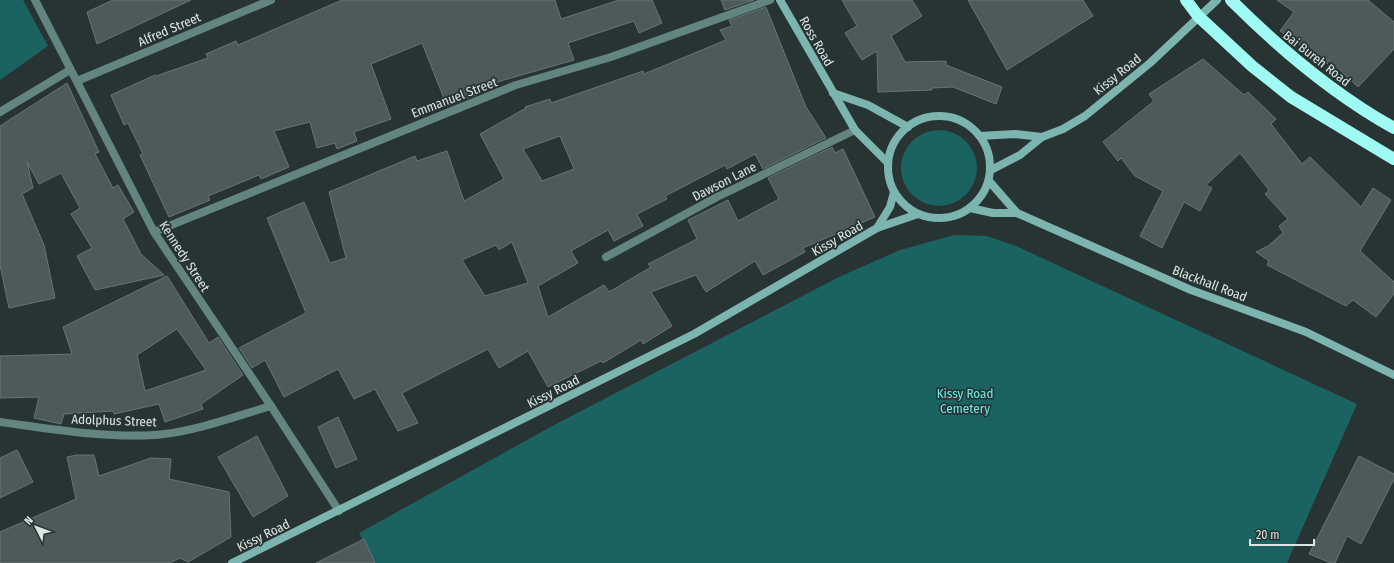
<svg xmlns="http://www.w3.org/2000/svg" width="1394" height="563" viewBox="0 0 1394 563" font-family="'Fira Sans Condensed',sans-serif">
  <rect width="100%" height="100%" fill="#273433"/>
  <g fill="#1b6360">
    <path d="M 0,0 L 23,0 L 48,46 L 0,80 Z"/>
    <circle cx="939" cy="168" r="38"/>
    <path d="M 954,235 L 987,236 L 1016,246 L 1357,404 L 1287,563 L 375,563 L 359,533 L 556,424 L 839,277 L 900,250 Z"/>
  </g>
  <g fill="#4c5a59" stroke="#677574" fill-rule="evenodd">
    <path d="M 113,0 L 191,0 L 97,44 L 87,12 Z"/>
    <path d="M 342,0 L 555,0 L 561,19 L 619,0 L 652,0 L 662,23 L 639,33 L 634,21 L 568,43 L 574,60 L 476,88 L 478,94 L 447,106 L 422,43 L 371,64 L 391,119 L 354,132 L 357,141 L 337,149 L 335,143 L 317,148 L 310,122 L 274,131 L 289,167 L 261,179 L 259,175 L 208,196 L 210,200 L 169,217 L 140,155 L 143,154 L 128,123 L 124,125 L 111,95 L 155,75 L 156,76 L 208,58 L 206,54 L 236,41 L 238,45 Z"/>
    <path d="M 721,0 L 754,0 L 725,10 Z"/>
    <path d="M 842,0 L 912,0 L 922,16 L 891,36 L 905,62 L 946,61 L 946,65 L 1002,87 L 996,104 L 953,87 L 932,88 L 932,90 L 878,92 L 877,51 L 862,60 L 845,33 L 857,26 Z"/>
    <path d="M 968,0 L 1083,0 L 1093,16 L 1007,70 Z"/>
    <path d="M 1277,0 L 1368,0 L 1394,22 L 1394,49 L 1358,87 L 1329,60 L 1327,64 L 1280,31 L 1294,12 Z"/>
    <path d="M 766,7 L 806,107 L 826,138 L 763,169 L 755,154 L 727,169 L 725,165 L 665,196 L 667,199 L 637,214 L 643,226 L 614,241 L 608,230 L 571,251 L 578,263 L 538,286 L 548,317 L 604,285 L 609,292 L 651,267 L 648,264 L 697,239 L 688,220 L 728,200 L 738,221 L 779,199 L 768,178 L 832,147 L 835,153 L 843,149 L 875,217 L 803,248 L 805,252 L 763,275 L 755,261 L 706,292 L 696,275 L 651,292 L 672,326 L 643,344 L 641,340 L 603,363 L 601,361 L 548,387 L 528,351 L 499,368 L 488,349 L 402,393 L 418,423 L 398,431 L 375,389 L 354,399 L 338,369 L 284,397 L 265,360 L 252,368 L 239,348 L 306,313 L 267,218 L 304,202 L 330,263 L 346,258 L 329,192 L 415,156 L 417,161 L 447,151 L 464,201 L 504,179 L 480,134 L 526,108 L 525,107 L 550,99 L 551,103 L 643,71 L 644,74 L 726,40 L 720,30 L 732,26 L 729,20 ZM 560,136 L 574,169 L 542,181 L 523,149 ZM 512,242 L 528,283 L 485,296 L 462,260 L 496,245 L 499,250 Z"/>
    <path d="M 1203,59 L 1244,95 L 1248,92 L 1276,119 L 1271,124 L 1302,164 L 1310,157 L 1361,207 L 1373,188 L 1391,200 L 1360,251 L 1394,282 L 1394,294 L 1376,317 L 1353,300 L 1346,306 L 1267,265 L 1269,261 L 1256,252 L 1268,246 L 1283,233 L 1279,226 L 1288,219 L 1265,194 L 1269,190 L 1240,153 L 1206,185 L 1212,188 L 1200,211 L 1184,202 L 1162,248 L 1140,236 L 1163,191 L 1135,176 L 1121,158 L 1118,161 L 1103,142 L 1154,101 L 1149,94 Z"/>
    <path d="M 67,83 L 99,152 L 95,154 L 113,188 L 118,185 L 134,212 L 123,219 L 141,254 L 164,275 L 95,290 L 77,256 L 92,248 L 71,214 L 80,208 L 61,173 L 39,184 L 27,162 L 33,188 L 22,194 L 44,245 L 55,298 L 9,308 L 0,265 L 0,126 Z"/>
    <path d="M 167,276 L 209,343 L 218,337 L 243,375 L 201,404 L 203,409 L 165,422 L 159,404 L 114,414 L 113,411 L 64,414 L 61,424 L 34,418 L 39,397 L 0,398 L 0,356 L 72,354 L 63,327 ZM 177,329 L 206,370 L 145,391 L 137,355 Z"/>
    <path d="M 338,417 L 357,459 L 336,468 L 318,427 Z"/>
    <path d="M 257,436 L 288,496 L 253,517 L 218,457 Z"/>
    <path d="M 17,450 L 33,482 L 0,498 L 0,458 Z"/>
    <path d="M 77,455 L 94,455 L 99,476 L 151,458 L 171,459 L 169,479 L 229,492 L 231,537 L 188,562 L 180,558 L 170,563 L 0,563 L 0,532 L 76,499 L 67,457 Z"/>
    <path d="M 1359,456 L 1394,474 L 1394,479 L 1361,544 L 1347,536 L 1335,563 L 1331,563 L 1309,554 Z"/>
    <path d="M 364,539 L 375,563 L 316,563 Z"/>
  </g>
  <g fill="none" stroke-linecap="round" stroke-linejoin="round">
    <g stroke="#628582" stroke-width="8">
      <path d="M 35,0 L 154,232 L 271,406 L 339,511"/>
      <path d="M 77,81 L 271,0"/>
      <path d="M 0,112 L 70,70"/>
      <path d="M 154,232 L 516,85 L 611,57 L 770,0"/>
      <path d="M 606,257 L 717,197 L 855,130"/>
      <path d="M 0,422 C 51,429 104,438 155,435 C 191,433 236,416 271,406"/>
    </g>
    <g stroke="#7cb4b0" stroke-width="8">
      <path d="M 780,0 L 855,130 L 888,163"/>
      <path d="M 833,93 L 868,105 L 908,127"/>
      <circle cx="939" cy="167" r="51"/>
      <path d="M 980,136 L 1015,134 L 1042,137"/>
      <path d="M 991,170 L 1020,155 L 1042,137 L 1063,129 L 1085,116 L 1150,63 L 1217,0"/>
      <path d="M 989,181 L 1017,213"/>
      <path d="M 970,208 L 993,213 L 1017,213 L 1191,290 L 1306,332 L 1394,375"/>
      <path d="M 877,228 L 890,207 L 894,192"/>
      <path d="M 232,563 L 694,334 L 877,228 L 918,214"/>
    </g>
    <g stroke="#a0faf4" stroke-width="12">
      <path d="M 1186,0 L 1198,16 L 1252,66 L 1291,97 L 1394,159"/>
      <path d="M 1231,0 C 1281,50 1333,94 1394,128"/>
    </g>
  </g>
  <g text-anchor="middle" stroke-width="3.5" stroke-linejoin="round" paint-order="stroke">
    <g font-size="13" fill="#dde5e4" stroke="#273433">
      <text transform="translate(169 29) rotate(-23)" y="5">Alfred Street</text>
      <text transform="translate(817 41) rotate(60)" y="5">Ross Road</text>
      <text transform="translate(1317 58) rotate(38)" y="5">Bai Bureh Road</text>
      <text transform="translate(1117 74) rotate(-39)" y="5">Kissy Road</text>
      <text transform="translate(454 97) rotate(-21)" y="5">Emmanuel Street</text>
      <text transform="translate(724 181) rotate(-27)" y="5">Dawson Lane</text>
      <text transform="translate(837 238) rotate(-30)" y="5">Kissy Road</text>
      <text transform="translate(185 256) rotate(57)" y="5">Kennedy Street</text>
      <text transform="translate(1210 283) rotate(21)" y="5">Blackhall Road</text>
      <text transform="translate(553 391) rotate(-27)" y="5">Kissy Road</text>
      <text transform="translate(114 420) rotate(2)" y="5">Adolphus Street</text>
      <text transform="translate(263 535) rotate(-26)" y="5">Kissy Road</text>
    </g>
    <g font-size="13" fill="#67ece5" stroke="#273433">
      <text x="965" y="398">Kissy Road<tspan x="965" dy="15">Cemetery</tspan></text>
    </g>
  </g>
  <g transform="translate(36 527) rotate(312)" stroke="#273433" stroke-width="3" paint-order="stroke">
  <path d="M0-3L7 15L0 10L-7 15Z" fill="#dde5e4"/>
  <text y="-6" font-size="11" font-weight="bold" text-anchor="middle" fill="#dde5e4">N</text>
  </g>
  <path d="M1250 539v6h64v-6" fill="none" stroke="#dde5e4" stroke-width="2"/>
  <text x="1256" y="539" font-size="12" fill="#dde5e4" stroke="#273433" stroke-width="3" paint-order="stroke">20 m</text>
</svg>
